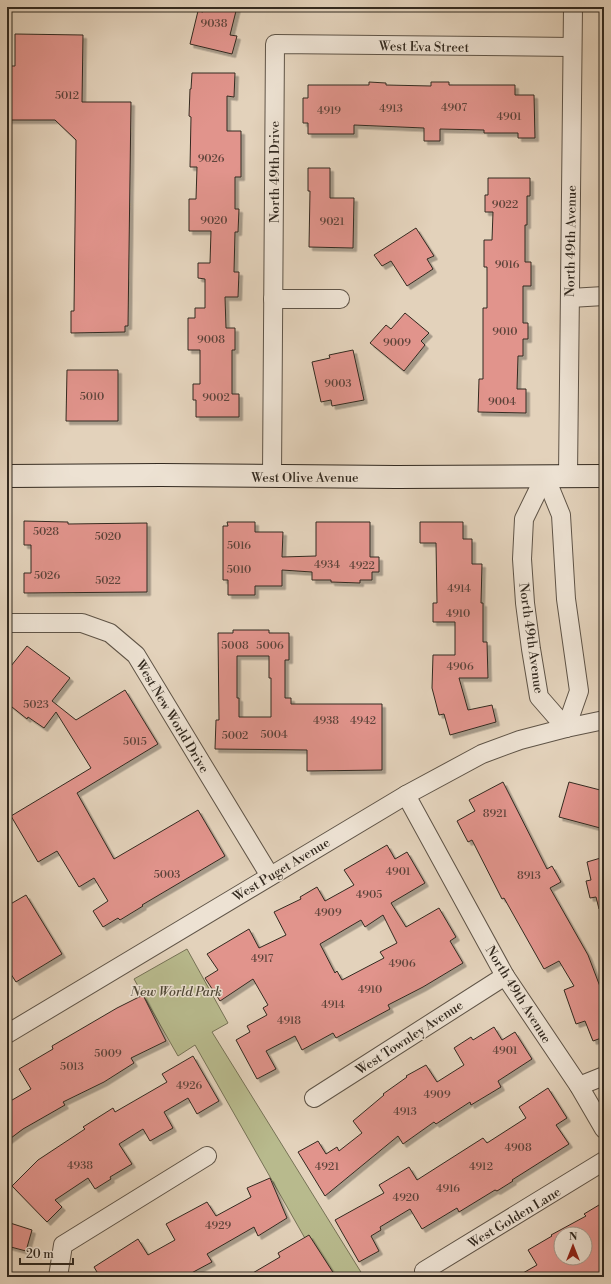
<svg xmlns="http://www.w3.org/2000/svg" width="611" height="1284" viewBox="0 0 611 1284" font-family="'Libre Bodoni',serif">
  <defs>
    <filter id="shadow"><feDropShadow dx="3.5" dy="3.5" stdDeviation="0" flood-color="#0004"/></filter>
  </defs>
  <rect width="100%" height="100%" fill="#e3d2bb"/>
  <filter id="stains"><feTurbulence type="fractalNoise" baseFrequency=".005" numOctaves="4"/><feColorMatrix values="0 0 0 0 .2 0 0 0 0 .09 0 0 0 0 .02 0 0 0 .5 -.17"/></filter>
  <radialGradient id="worn" r=".72"><stop offset=".6" stop-color="#630" stop-opacity="0"/><stop offset="1" stop-color="#630" stop-opacity=".3"/></radialGradient>
  <path fill="#b8ba8d" stroke="#767256" d="M 187,949 L 228,1023 L 212,1032 L 364,1277 L 327,1277 L 195,1045 L 178,1056 L 134,979 Z"/>
  <g fill="#e1948c" stroke="#332a20" fill-rule="evenodd" filter="url(#shadow)">
    <path d="M 204,7 L 237,7 L 230,35 L 237,36 L 232,54 L 190,44 L 198,11 L 203,12 Z"/>
    <path d="M 15,34 L 83,35 L 82,102 L 131,102 L 128,326 L 125,326 L 125,332 L 71,333 L 71,311 L 74,311 L 76,140 L 55,120 L 7,120 L 7,66 L 15,66 Z"/>
    <path d="M 192,73 L 235,73 L 234,97 L 227,96 L 227,131 L 241,131 L 241,177 L 235,177 L 235,209 L 239,209 L 238,232 L 235,232 L 234,272 L 239,272 L 238,297 L 225,297 L 226,328 L 235,328 L 235,350 L 232,350 L 232,394 L 239,394 L 239,417 L 196,417 L 196,400 L 193,400 L 193,384 L 200,384 L 200,350 L 188,350 L 188,318 L 195,318 L 195,308 L 205,308 L 205,279 L 198,278 L 198,263 L 210,263 L 211,231 L 189,231 L 189,199 L 196,199 L 197,167 L 190,167 L 191,117 L 189,116 L 190,89 L 191,89 Z"/>
    <path d="M 369,82 L 386,83 L 386,85 L 431,86 L 431,82 L 449,82 L 449,85 L 515,85 L 515,95 L 534,95 L 535,138 L 518,138 L 518,133 L 484,133 L 484,130 L 440,129 L 440,141 L 424,141 L 424,128 L 354,125 L 354,134 L 308,134 L 308,123 L 303,123 L 303,98 L 308,98 L 308,85 L 369,85 Z"/>
    <path d="M 308,168 L 330,168 L 330,198 L 354,198 L 353,248 L 309,247 L 310,191 L 308,191 Z"/>
    <path d="M 488,178 L 530,178 L 530,196 L 527,196 L 527,225 L 525,225 L 525,262 L 531,262 L 531,286 L 523,286 L 523,323 L 528,323 L 528,339 L 523,339 L 523,356 L 518,356 L 517,389 L 526,389 L 526,413 L 478,412 L 479,379 L 483,379 L 483,308 L 487,308 L 487,267 L 484,267 L 484,240 L 492,240 L 493,212 L 485,212 L 485,195 L 488,195 Z"/>
    <path d="M 416,228 L 434,256 L 427,259 L 433,269 L 407,286 L 391,261 L 382,266 L 374,255 Z"/>
    <path d="M 405,313 L 429,333 L 421,341 L 425,345 L 404,371 L 370,343 L 386,325 L 391,329 Z"/>
    <path d="M 353,350 L 364,400 L 332,406 L 331,400 L 321,402 L 312,362 L 330,358 L 329,355 Z"/>
    <path d="M 67,370 L 118,370 L 118,421 L 66,421 Z"/>
    <path d="M 24,521 L 68,522 L 68,524 L 147,523 L 147,592 L 24,593 L 24,573 L 31,573 L 31,545 L 24,545 Z"/>
    <path d="M 227,522 L 255,522 L 255,532 L 283,532 L 282,557 L 316,556 L 316,522 L 370,522 L 370,557 L 379,557 L 379,572 L 372,572 L 372,580 L 360,580 L 360,583 L 331,582 L 331,580 L 312,580 L 312,572 L 282,570 L 282,586 L 255,586 L 255,595 L 228,595 L 228,580 L 223,580 L 223,526 L 228,526 Z"/>
    <path d="M 420,522 L 463,522 L 463,539 L 472,539 L 472,564 L 482,564 L 481,603 L 483,603 L 483,642 L 487,642 L 488,678 L 459,678 L 468,710 L 492,705 L 496,722 L 450,735 L 444,714 L 439,715 L 432,688 L 433,655 L 455,655 L 455,622 L 433,622 L 433,603 L 437,603 L 436,543 L 420,543 Z"/>
    <path d="M 233,630 L 269,630 L 269,633 L 289,633 L 289,660 L 285,660 L 285,698 L 291,698 L 291,704 L 382,704 L 382,770 L 307,771 L 307,750 L 215,749 L 216,720 L 219,720 L 218,633 L 233,633 ZM 237,656 L 269,656 L 269,678 L 271,678 L 271,717 L 239,717 L 239,698 L 237,698 Z"/>
    <path d="M 27,646 L 70,678 L 52,701 L 76,720 L 125,690 L 158,744 L 77,793 L 114,859 L 198,810 L 225,856 L 142,905 L 143,906 L 120,920 L 118,918 L 103,927 L 93,911 L 108,901 L 94,878 L 79,887 L 57,851 L 38,862 L 11,816 L 91,768 L 56,712 L 44,728 L 28,717 L 27,719 L 7,703 L 7,671 Z"/>
    <path d="M 503,782 L 547,869 L 552,866 L 561,882 L 550,888 L 588,955 L 604,997 L 604,1037 L 593,1041 L 585,1021 L 576,1024 L 564,990 L 574,986 L 559,961 L 544,969 L 504,898 L 502,899 L 472,840 L 468,842 L 457,821 L 475,811 L 469,800 Z"/>
    <path d="M 569,782 L 604,791 L 604,829 L 559,817 Z"/>
    <path d="M 387,845 L 395,859 L 407,852 L 425,883 L 391,903 L 406,927 L 439,908 L 456,937 L 450,941 L 463,963 L 423,987 L 388,1005 L 390,1009 L 336,1038 L 333,1033 L 302,1050 L 295,1036 L 266,1051 L 276,1069 L 257,1079 L 236,1040 L 250,1032 L 247,1026 L 267,1015 L 263,1008 L 268,1005 L 253,979 L 220,1001 L 205,978 L 218,970 L 207,954 L 249,929 L 259,948 L 286,935 L 274,912 L 301,899 L 300,897 L 317,887 L 325,901 L 354,885 L 344,870 ZM 383,915 L 397,943 L 380,952 L 384,958 L 342,980 L 337,971 L 335,973 L 320,944 L 361,920 L 365,927 Z"/>
    <path d="M 604,857 L 604,909 L 599,909 L 596,897 L 590,898 L 586,881 L 591,880 L 587,862 Z"/>
    <path d="M 26,895 L 62,954 L 16,982 L 7,968 L 7,906 Z"/>
    <path d="M 143,995 L 166,1041 L 131,1058 L 134,1063 L 104,1082 L 63,1102 L 65,1105 L 23,1129 L 7,1141 L 7,1103 L 31,1089 L 19,1069 L 53,1049 L 52,1046 L 117,1008 Z"/>
    <path d="M 494,1027 L 502,1040 L 515,1032 L 532,1059 L 498,1081 L 501,1087 L 471,1105 L 470,1102 L 436,1124 L 434,1122 L 403,1144 L 398,1136 L 325,1196 L 298,1152 L 318,1141 L 326,1154 L 337,1147 L 339,1151 L 362,1133 L 353,1121 L 384,1095 L 383,1094 L 407,1077 L 406,1076 L 426,1065 L 437,1082 L 464,1065 L 454,1048 L 471,1037 L 473,1040 Z"/>
    <path d="M 193,1056 L 219,1101 L 197,1114 L 188,1098 L 164,1112 L 173,1128 L 150,1141 L 143,1129 L 119,1144 L 132,1164 L 110,1177 L 111,1179 L 95,1189 L 88,1178 L 55,1200 L 62,1207 L 47,1222 L 12,1186 L 38,1160 L 85,1129 L 83,1127 L 113,1108 L 115,1112 L 167,1082 L 162,1074 Z"/>
    <path d="M 548,1088 L 567,1118 L 556,1125 L 569,1144 L 512,1180 L 513,1181 L 497,1191 L 495,1190 L 459,1212 L 457,1208 L 422,1229 L 410,1209 L 380,1227 L 381,1230 L 371,1236 L 379,1251 L 359,1262 L 335,1220 L 384,1193 L 379,1185 L 409,1167 L 417,1180 L 483,1138 L 487,1143 L 526,1118 L 519,1107 Z"/>
    <path d="M 270,1178 L 287,1218 L 258,1236 L 254,1227 L 207,1254 L 212,1262 L 184,1277 L 100,1277 L 94,1267 L 138,1239 L 148,1255 L 175,1240 L 166,1224 L 207,1202 L 216,1216 L 251,1197 L 247,1188 Z"/>
    <path d="M 604,1202 L 604,1271 L 592,1277 L 516,1277 L 537,1265 L 528,1250 L 552,1236 L 551,1235 L 586,1216 L 584,1214 ZM 561,1234 L 585,1234 L 585,1258 L 561,1258 Z"/>
    <path d="M 7,1222 L 32,1230 L 26,1251 L 7,1246 Z"/>
    <path d="M 309,1235 L 336,1277 L 246,1277 L 280,1257 L 278,1253 Z"/>
  </g>
  <g fill="none" stroke-linecap="round" stroke-linejoin="round">
    <defs>
      <g id="minor">
        <path d="M 570,298 L 604,296"/>
        <path d="M 273,299 L 340,299"/>
        <path d="M 272,476 L 275,44 L 572,47"/>
        <path d="M 545,476 L 524,519 L 522,559 L 525,603 L 531,649 L 539,697 L 566,728"/>
        <path d="M 545,476 L 561,515 L 566,599 L 579,691 L 566,728"/>
        <path d="M 568,476 L 573,7"/>
        <path d="M 7,623 L 82,623 L 110,633 L 136,655 L 270,876"/>
        <path d="M 406,795 L 505,976 L 579,1086 L 604,1129"/>
        <path d="M 7,1034 L 406,795 L 482,754 L 520,740 L 566,728 L 604,720"/>
        <path d="M 579,1086 L 604,1076"/>
        <path d="M 314,1098 L 505,976"/>
        <path d="M 424,1271 L 604,1161"/>
        <path d="M 58,1277 L 63,1245 L 207,1156"/>
      </g>
      <path id="secondary" d="M 7,476 L 161,475 L 396,477 L 604,476"/>
    </defs>
    <use href="#minor" stroke="#5f5447" stroke-width="20"/>
    <use href="#secondary" stroke="#332a20" stroke-width="24"/>
    <use href="#minor" stroke="#ede2d3" stroke-width="18"/>
    <use href="#secondary" stroke="#ede2d3" stroke-width="22"/>
  </g>
  <g text-anchor="middle" stroke-width="3" stroke-linejoin="round" paint-order="stroke">
    <g font-size="11" fill="#5e443b">
      <text x="214" y="27">9038</text>
      <text x="67" y="99">5012</text>
      <text x="454" y="111">4907</text>
      <text x="391" y="112">4913</text>
      <text x="329" y="114">4919</text>
      <text x="509" y="120">4901</text>
      <text x="211" y="162">9026</text>
      <text x="505" y="208">9022</text>
      <text x="214" y="224">9020</text>
      <text x="332" y="225">9021</text>
      <text x="507" y="268">9016</text>
      <text x="505" y="335">9010</text>
      <text x="211" y="343">9008</text>
      <text x="397" y="346">9009</text>
      <text x="338" y="387">9003</text>
      <text x="92" y="400">5010</text>
      <text x="216" y="401">9002</text>
      <text x="502" y="405">9004</text>
      <text x="46" y="535">5028</text>
      <text x="108" y="540">5020</text>
      <text x="239" y="549">5016</text>
      <text x="327" y="568">4934</text>
      <text x="362" y="569">4922</text>
      <text x="239" y="573">5010</text>
      <text x="47" y="579">5026</text>
      <text x="108" y="584">5022</text>
      <text x="459" y="592">4914</text>
      <text x="458" y="617">4910</text>
      <text x="235" y="649">5008</text>
      <text x="270" y="649">5006</text>
      <text x="460" y="670">4906</text>
      <text x="36" y="708">5023</text>
      <text x="326" y="724">4938</text>
      <text x="363" y="724">4942</text>
      <text x="274" y="738">5004</text>
      <text x="235" y="739">5002</text>
      <text x="135" y="745">5015</text>
      <text x="495" y="817">8921</text>
      <text x="398" y="875">4901</text>
      <text x="167" y="878">5003</text>
      <text x="529" y="879">8913</text>
      <text x="369" y="898">4905</text>
      <text x="328" y="916">4909</text>
      <text x="262" y="962">4917</text>
      <text x="402" y="967">4906</text>
      <text x="370" y="993">4910</text>
      <text x="333" y="1008">4914</text>
      <text x="289" y="1024">4918</text>
      <text x="505" y="1054">4901</text>
      <text x="108" y="1057">5009</text>
      <text x="72" y="1070">5013</text>
      <text x="189" y="1089">4926</text>
      <text x="437" y="1098">4909</text>
      <text x="405" y="1115">4913</text>
      <text x="518" y="1151">4908</text>
      <text x="80" y="1169">4938</text>
      <text x="327" y="1170">4921</text>
      <text x="481" y="1170">4912</text>
      <text x="448" y="1192">4916</text>
      <text x="406" y="1201">4920</text>
      <text x="218" y="1229">4929</text>
    </g>
    <g font-size="13" fill="#332a20" stroke="#ede2d3">
      <text transform="translate(424 46) rotate(1)" y="5">West Eva Street</text>
      <text transform="translate(274 172) rotate(-90)" y="5">North 49th Drive</text>
      <text transform="translate(570 241) rotate(-89)" y="5">North 49th Avenue</text>
      <text x="305" y="482">West Olive Avenue</text>
      <text transform="translate(532 638) rotate(82)" y="5">North 49th Avenue</text>
      <text transform="translate(173 716) rotate(59)" y="5">West New World Drive</text>
      <text transform="translate(281 869) rotate(-31)" y="5">West Puget Avenue</text>
      <text transform="translate(519 994) rotate(58)" y="5">North 49th Avenue</text>
      <text transform="translate(409 1037) rotate(-33)" y="5">West Townley Avenue</text>
      <text transform="translate(514 1217) rotate(-31)" y="5">West Golden Lane</text>
    </g>
    <g font-size="13" font-style="italic" fill="#4e4736" stroke="#ede2d3">
      <text x="176" y="996">New World Park</text>
    </g>
  </g>
  <rect width="611" height="1284" fill="none" stroke="#e3d2bb" stroke-width="24"/>
  <rect x="8" y="8" width="595" height="1268" fill="none" stroke="#332a20" stroke-width="2"/>
  <rect x="12" y="12" width="587" height="1260" fill="none" stroke="#332a20"/>
  <g transform="translate(573 1246)"><circle r="19" fill="#ede2d3" stroke="#a3988b"/>
  <path d="M0-3L7 15L0 10L-7 15Z" fill="#8f2418"/>
  <text y="-6" font-size="11" font-weight="bold" text-anchor="middle" fill="#332a20">N</text>
  </g>
  <path d="M20 1258v6h53v-6" fill="none" stroke="#332a20" stroke-width="2"/>
  <text x="26" y="1258" font-size="12" fill="#332a20" stroke="#ede2d3" stroke-width="3" paint-order="stroke">20 m</text>
  <rect width="100%" height="100%" filter="url(#stains)"/>
  <rect width="100%" height="100%" fill="url(#worn)"/>
</svg>
